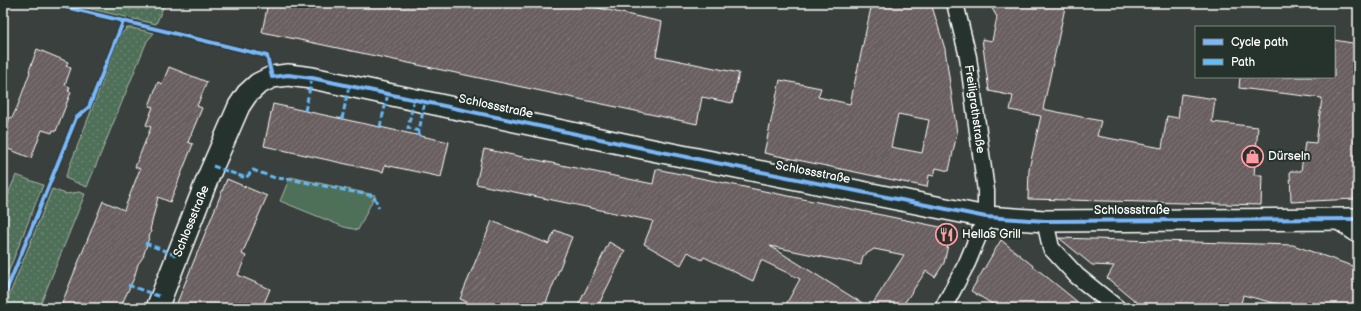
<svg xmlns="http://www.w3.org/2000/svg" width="1361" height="311" viewBox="0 0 1361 311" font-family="'Balsamiq Sans',sans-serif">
  <defs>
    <pattern id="grass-dots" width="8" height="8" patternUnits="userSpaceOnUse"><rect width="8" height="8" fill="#506f58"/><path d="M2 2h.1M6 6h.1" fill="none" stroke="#6a8571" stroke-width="1.8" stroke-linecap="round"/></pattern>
    <pattern id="building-hatch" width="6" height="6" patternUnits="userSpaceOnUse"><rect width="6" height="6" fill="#6a5f61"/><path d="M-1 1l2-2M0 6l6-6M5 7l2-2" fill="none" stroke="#807779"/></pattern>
  </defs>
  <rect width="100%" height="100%" fill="#3a403d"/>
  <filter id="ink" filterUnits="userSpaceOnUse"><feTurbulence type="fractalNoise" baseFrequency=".025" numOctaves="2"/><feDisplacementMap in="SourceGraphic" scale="8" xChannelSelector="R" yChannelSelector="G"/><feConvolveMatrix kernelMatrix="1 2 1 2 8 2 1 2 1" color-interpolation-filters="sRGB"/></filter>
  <g filter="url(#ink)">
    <g fill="url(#grass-dots)" stroke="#a8b7ac">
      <path d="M 65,3 L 165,3 L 156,24 Z"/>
      <path d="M 127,28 L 132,28 L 154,33 L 147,41 L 87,187 L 65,178 L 121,34 Z"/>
      <path d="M 16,175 L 43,185 L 3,285 L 3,206 Z"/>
      <path d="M 52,189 L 66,194 L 79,192 L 85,194 L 39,308 L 4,308 Z"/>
    </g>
    <path fill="#506f58" stroke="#a8b7ac" d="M 290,177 L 375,195 L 358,230 L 344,227 L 280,201 Z"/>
    <g fill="url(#building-hatch)" stroke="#fff" fill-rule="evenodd">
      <path d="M 268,3 L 576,3 L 662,22 L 656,56 L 739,73 L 732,103 L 702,97 L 697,124 L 262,32 Z"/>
      <path d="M 872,3 L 931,3 L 945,49 L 957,133 L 949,171 L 936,168 L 934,176 L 929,175 L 927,187 L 764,153 L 780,80 L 821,88 L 818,97 L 850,104 ZM 898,114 L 929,120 L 922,153 L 891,147 Z"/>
      <path d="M 989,3 L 1066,3 L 1043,109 L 1101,121 L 1097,136 L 1162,148 L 1167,116 L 1178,118 L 1181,94 L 1215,99 L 1212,122 L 1258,127 L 1254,175 L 1262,175 L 1261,205 L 1028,199 L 1029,169 L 1041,116 L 1010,110 L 1013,96 L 989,91 L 982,39 L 992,41 L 997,17 Z"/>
      <path d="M 1334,40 L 1358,44 L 1358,161 L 1356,160 L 1355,199 L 1291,202 L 1290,171 L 1301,171 L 1305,142 L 1316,143 L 1322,98 L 1239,88 L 1240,77 L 1334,77 Z"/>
      <path d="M 37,49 L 68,62 L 66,66 L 71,68 L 65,85 L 70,87 L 68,91 L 71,92 L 56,131 L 53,130 L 52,133 L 42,130 L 31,158 L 3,147 L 3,137 L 10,117 L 12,118 L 18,105 L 30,72 L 29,71 Z"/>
      <path d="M 169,67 L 207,82 L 197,106 L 202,108 L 188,142 L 193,144 L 170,202 L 158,197 L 150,230 L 151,231 L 143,257 L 138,264 L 134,278 L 120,308 L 60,308 L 103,201 L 124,210 L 140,169 L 135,167 L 151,127 L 146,125 L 153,107 L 149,106 L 158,82 L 162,84 Z"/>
      <path d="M 273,104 L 449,142 L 441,177 L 385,165 L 383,172 L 264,146 Z"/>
      <path d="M 484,149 L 653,184 L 656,169 L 945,228 L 950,236 L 944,263 L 935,277 L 926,271 L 901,308 L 870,308 L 904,255 L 874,249 L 863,256 L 861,265 L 770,246 L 870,308 L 784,308 L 800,279 L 761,260 L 753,281 L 704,257 L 702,260 L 688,252 L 681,265 L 644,244 L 653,221 L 476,184 Z"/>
      <path d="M 227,179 L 267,196 L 242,254 L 246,256 L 238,275 L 270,289 L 262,308 L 175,308 Z"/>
      <path d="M 492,221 L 549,244 L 555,230 L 572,237 L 544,308 L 470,308 L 472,304 L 460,299 Z"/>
      <path d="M 1059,238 L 1293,245 L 1358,268 L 1358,301 L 1356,308 L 1293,308 L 1243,295 L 1240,308 L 1144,308 L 1107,278 L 1114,266 L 1092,265 Z"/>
      <path d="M 1001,240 L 1063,290 L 1085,308 L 999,308 L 971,291 Z"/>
      <path d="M 609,242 L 625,251 L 597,308 L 577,308 Z"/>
    </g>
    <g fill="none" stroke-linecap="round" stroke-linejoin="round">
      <defs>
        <g id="minor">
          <path d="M 1336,220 L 1358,235"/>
          <path d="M 1045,221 L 1051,248 L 1077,276 L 1117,308"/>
          <path d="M 943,308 L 967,263 L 986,217 L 986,191 L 968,57 L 955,3"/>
        </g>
        <path id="tertiary" d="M 157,308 L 209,175 L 239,106 L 247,94 L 258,84 L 272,77 L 288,75 L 312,78 L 652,150 L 986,217 L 1045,221 L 1358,219"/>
      </defs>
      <use href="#minor" stroke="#fff" stroke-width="19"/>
      <use href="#tertiary" stroke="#fff" stroke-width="24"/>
      <use href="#minor" stroke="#26332d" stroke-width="16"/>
      <use href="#tertiary" stroke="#26332d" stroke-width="21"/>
      <g stroke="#63bbfa" stroke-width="3" stroke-dasharray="6 3" stroke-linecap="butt">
        <path d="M 414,99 L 408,128 L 419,131"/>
        <path d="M 305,111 L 312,78"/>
        <path d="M 342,119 L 349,86"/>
        <path d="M 380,127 L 388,94"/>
        <path d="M 418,136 L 425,101"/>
        <path d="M 213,166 L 246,178 L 253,170 L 275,178 L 289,179 L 374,196 L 379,208"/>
        <path d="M 145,243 L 178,256"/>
        <path d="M 128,285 L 161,297"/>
      </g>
      <defs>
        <g id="cycleway">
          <path d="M 49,3 L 267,56 L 272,77 L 288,75 L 312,78 L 652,150 L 986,217 L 1045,221 L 1358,219"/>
          <path d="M 3,299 L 76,118 L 89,107 L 123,22"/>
        </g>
      </defs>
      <use href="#cycleway" stroke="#26332d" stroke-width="6"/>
      <use href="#cycleway" stroke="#7ab7fb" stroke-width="4"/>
    </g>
  </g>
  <defs>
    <symbol id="shop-ring" viewBox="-11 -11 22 22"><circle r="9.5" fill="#26332d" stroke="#ff9aa2" stroke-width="1.5"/><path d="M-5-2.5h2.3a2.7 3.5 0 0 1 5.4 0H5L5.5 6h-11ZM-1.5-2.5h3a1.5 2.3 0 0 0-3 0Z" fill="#ff9aa2"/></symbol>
    <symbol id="restaurant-ring" viewBox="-11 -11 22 22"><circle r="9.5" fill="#26332d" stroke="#ff9aa2" stroke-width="1.5"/><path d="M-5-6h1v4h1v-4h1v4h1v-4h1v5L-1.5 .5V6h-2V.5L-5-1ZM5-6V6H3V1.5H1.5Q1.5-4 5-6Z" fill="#ff9aa2"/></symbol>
  </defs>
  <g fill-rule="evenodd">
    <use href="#shop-ring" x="1240" y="144" width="25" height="25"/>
    <use href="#restaurant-ring" x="934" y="222" width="25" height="25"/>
  </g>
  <g text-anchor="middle" stroke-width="4" stroke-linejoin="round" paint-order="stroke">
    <g font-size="12" fill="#fff" stroke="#26332d">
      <text transform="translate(496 106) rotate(12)" y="4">Schlossstraße</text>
      <text transform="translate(975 109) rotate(82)" y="4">Freiligrathstraße</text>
      <text transform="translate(813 172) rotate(11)" y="4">Schlossstraße</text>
      <text x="1132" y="214">Schlossstraße</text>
      <text transform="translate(191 221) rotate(-68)" y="4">Schlossstraße</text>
    </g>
    <g font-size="12" fill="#fff" stroke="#26332d" text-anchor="start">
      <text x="1268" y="160">Dürseln</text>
      <text x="962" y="238">Hellas Grill</text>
    </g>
  </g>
  <rect width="1361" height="311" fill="none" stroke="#26332d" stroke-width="16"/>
  <rect x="8" y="8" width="1345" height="295" fill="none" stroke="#fff" stroke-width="1.5" filter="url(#ink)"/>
  <rect x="1195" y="26" width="140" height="52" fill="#26332d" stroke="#7d8581"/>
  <rect x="1203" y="39" width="20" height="6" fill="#7ab7fb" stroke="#7d8581"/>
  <text x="1231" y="46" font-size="12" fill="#ffffff">Cycle path</text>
  <rect x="1203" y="59" width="20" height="6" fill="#63bbfa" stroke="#7d8581"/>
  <text x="1231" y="66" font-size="12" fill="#ffffff">Path</text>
</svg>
